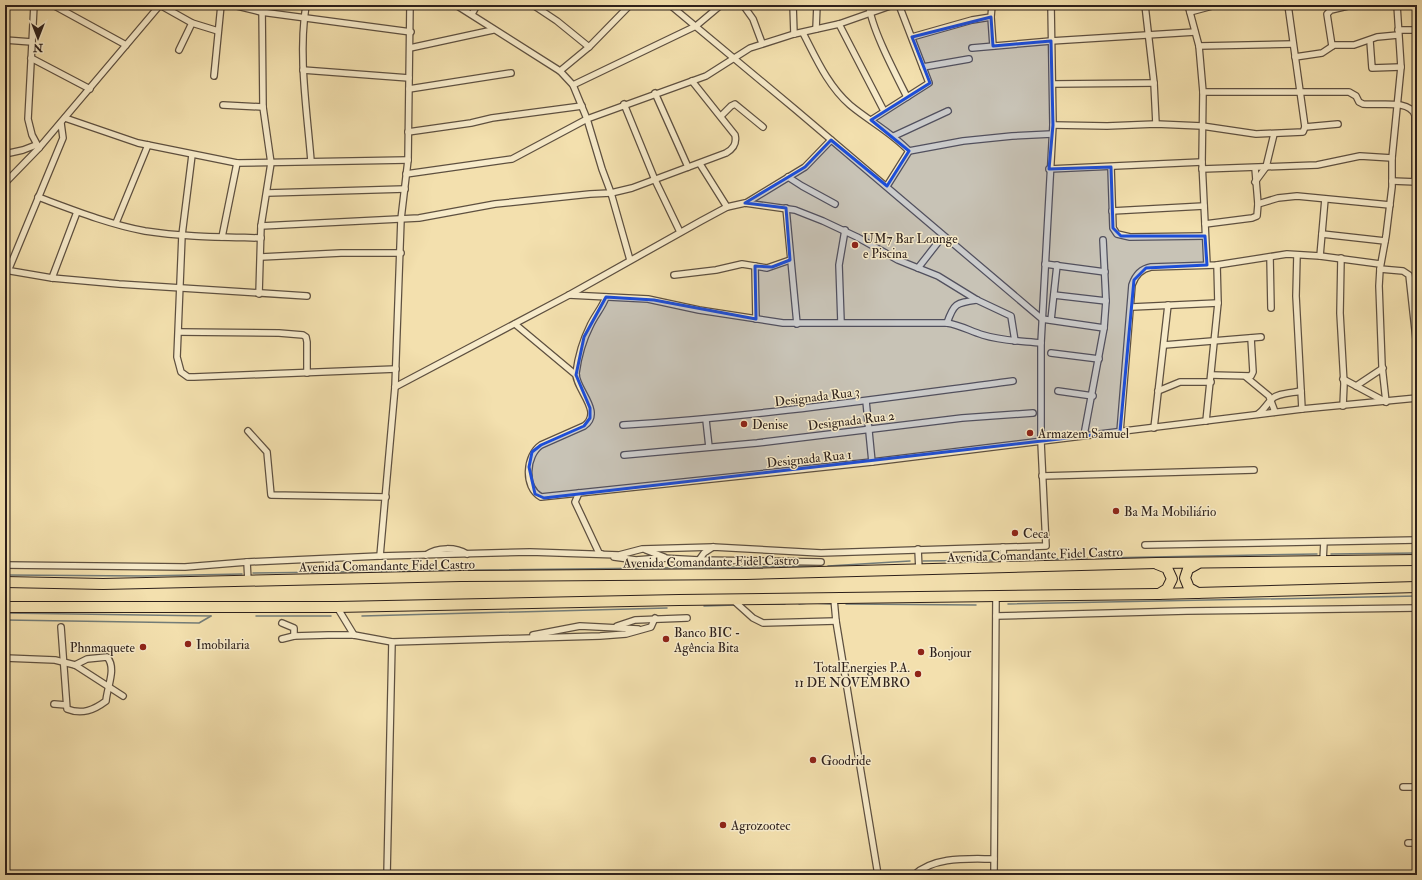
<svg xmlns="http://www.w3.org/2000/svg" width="1422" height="880" viewBox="0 0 1422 880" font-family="'IM FELL Double Pica',serif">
  <rect width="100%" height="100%" fill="#f3e0ae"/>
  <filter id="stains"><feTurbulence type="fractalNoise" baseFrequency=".005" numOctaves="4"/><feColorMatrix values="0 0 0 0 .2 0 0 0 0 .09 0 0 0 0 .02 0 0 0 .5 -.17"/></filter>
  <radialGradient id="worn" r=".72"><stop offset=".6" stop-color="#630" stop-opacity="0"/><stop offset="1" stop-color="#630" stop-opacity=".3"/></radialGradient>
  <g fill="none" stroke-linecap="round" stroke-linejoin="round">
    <g stroke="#737c78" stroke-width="1.5">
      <path d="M 1331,554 L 1417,553"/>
      <path d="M 1099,558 L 1317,554"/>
      <path d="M 1053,559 L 1087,558"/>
      <path d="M 1017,560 L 1038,559"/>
      <path d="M 923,561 L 1001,560"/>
      <path d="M 828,566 L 910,561"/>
      <path d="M 253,573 L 815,566"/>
      <path d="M 5,575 L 143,576 L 242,574"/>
      <path d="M 813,603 L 831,604"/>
      <path d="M 758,604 L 785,604"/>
      <path d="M 799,604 L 809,603"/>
      <path d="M 846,604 L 976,605"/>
      <path d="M 1008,604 L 1417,596"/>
      <path d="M 704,606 L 736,605"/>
      <path d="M 5,613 L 211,616"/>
      <path d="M 256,616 L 331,616"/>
      <path d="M 362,616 L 667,608"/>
      <path d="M 5,620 L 199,623 L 211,616"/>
    </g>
    <defs>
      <g id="minor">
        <path d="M 34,5 L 28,119 L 32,135 L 39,148"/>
        <path d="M 53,5 L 126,45"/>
        <path d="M 160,5 L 192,23 L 218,31"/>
        <path d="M 233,5 L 261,12 L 411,32"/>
        <path d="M 306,5 C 298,56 307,110 311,161"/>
        <path d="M 456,5 L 560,71 L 589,47 L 630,5"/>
        <path d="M 533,5 L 557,21 L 589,47"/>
        <path d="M 670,5 L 796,110 L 1042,319 L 1104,328"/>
        <path d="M 743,5 L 753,19 L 762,43"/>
        <path d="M 793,5 L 794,34"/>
        <path d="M 869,5 C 871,28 896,75 907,97"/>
        <path d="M 1145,5 L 1154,83 L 1156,124"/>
        <path d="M 1188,5 L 1199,46 L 1203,92 L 1202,162 L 1207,265"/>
        <path d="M 1288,5 L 1305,127 L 1338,124"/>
        <path d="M 1190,12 L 1216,5"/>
        <path d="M 472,14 L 477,5"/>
        <path d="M 991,17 L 993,46"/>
        <path d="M 839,24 L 884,111"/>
        <path d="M 816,29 L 817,5"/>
        <path d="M 1398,30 L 1417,30"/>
        <path d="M 803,33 C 816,58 828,86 850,105 C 869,121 891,132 909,151 L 963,141 L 1012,136 L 1052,134"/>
        <path d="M 912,37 L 972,20 L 991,17 L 992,5"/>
        <path d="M 5,40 L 32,42"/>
        <path d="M 1370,41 L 1372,68 L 1401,67"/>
        <path d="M 1199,46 L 1293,44"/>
        <path d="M 1332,46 L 1327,14 L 1331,10 L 1352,5"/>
        <path d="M 410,48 L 493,30"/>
        <path d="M 972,48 L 1051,41 L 1195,32"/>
        <path d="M 179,50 L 192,23"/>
        <path d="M 1295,57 L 1322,53 L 1334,45 L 1354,45 L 1377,37 L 1398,35"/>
        <path d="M 31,58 L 90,89"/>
        <path d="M 923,67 L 969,59"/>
        <path d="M 303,70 L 409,78"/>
        <path d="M 560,71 L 573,85 L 587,119 L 602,169 L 611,193 L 630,260"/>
        <path d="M 214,76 L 221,5"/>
        <path d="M 1053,84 L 1154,83"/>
        <path d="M 573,85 L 696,26 L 721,5"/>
        <path d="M 409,89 L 511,73"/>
        <path d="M 1203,92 L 1349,92 L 1356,96 L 1359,102 L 1363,104 C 1379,106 1409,99 1415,115 L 1415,182"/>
        <path d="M 655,93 L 688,167"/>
        <path d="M 624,104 L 655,180 L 680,232"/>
        <path d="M 223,105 L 263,107"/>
        <path d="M 721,116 L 731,106 L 735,104 L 763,127"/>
        <path d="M 65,118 L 138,143 L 237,163 L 408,160"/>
        <path d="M 871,120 L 929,83 L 899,5"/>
        <path d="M 1053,125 L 1107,126 L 1156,124 L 1202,126 L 1256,134 L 1303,132 L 1305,127"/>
        <path d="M 408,132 L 471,123 L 492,118 L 582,106"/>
        <path d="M 894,136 L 948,111"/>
        <path d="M 5,154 L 23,150 L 36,145"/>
        <path d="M 192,155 L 182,235 L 177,357 L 181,372 L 188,377 L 194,377 L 396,369"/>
        <path d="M 700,164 L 727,207"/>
        <path d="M 1111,167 L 1113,228 L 1117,234 L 1130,237 L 1205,236"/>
        <path d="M 1255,168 L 1258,204"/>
        <path d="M 1049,169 L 1202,162"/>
        <path d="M 1202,169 L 1317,165 L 1360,156 L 1392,158"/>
        <path d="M 406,174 L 512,159 L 587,119 L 706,76 L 750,48 L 794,34 L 839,24 L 893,5"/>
        <path d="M 788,177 L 802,186 L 835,204"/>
        <path d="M 1392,181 L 1417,182"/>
        <path d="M 1255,182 L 1266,167 L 1274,134"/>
        <path d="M 5,183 L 39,148 L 160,5"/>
        <path d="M 887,186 L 909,151"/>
        <path d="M 267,193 L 405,189"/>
        <path d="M 38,197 C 73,210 108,224 145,231 C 183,237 222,237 261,238"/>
        <path d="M 746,203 L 805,167 L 831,140"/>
        <path d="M 786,208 L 797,324"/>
        <path d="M 1112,211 L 1204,206"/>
        <path d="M 116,223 L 148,145"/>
        <path d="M 1205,224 L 1252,218 L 1257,216 L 1258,204 L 1278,198 L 1297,196 L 1390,205"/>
        <path d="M 261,226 L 419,218 L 495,204 L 590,194 L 611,193 L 632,188 L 726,153 C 733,149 737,144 735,135 L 692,81"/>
        <path d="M 1322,234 L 1385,241"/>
        <path d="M 222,237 L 237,163"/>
        <path d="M 1297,255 L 1296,296 L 1302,409"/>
        <path d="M 1320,256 L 1325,199"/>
        <path d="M 261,257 L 341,253 L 401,253"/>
        <path d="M 1270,257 L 1271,308"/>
        <path d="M 1341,258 L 1340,313 L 1344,384 L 1343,406"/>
        <path d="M 1045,264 L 1105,272"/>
        <path d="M 755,266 L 756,319"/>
        <path d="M 918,268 L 943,236"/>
        <path d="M 1380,269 L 1403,271 L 1409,275 L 1417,348"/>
        <path d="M 5,270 L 52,278 L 119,284 L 307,296"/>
        <path d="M 8,271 L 63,138 L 61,123"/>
        <path d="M 674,275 L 716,270 L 742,264 L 767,268 L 790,260"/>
        <path d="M 52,278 L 77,212"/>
        <path d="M 259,294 L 261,226 L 271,163 L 263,107 L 262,5"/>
        <path d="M 569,295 L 648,299 L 699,310 L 783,323 L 947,323 C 960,325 970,331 983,335 C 1002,341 1021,341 1041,343"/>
        <path d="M 1054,295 L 1106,301"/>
        <path d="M 606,297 C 602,308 595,315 590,326 C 583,340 578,358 576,373 C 575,389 604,412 584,426 L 541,445 C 526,455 523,487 541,497 L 872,462 L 1302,409 L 1417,398"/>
        <path d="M 1132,307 L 1218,303"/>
        <path d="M 1051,320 L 1057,265"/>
        <path d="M 841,322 L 839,265 L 845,230"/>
        <path d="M 947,323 C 954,303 956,303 977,300"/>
        <path d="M 515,324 L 576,375"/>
        <path d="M 179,332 L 279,333 L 303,335 L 306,337 L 307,342 L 307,373"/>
        <path d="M 1164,345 L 1261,337"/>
        <path d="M 1051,353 L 1099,359"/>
        <path d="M 1211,375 L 1251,376 L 1253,372 L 1251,338"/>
        <path d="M 1246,377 L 1269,396 L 1275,412"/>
        <path d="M 1343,379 L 1386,402"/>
        <path d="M 1356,386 L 1383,368"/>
        <path d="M 395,387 L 569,295 L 701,221 L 727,207 L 745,203 L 795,210 L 823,221 L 857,237 L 898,260 L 938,276 L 977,300 L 1011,316 L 1015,341"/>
        <path d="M 1058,391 L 1093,396"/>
        <path d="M 1158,391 L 1180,382 L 1211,382"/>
        <path d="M 866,401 L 872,462"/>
        <path d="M 1386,402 L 1382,366 L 1379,286 L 1380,269 L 1386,236 L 1392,187 L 1392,158 L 1401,67 L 1397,5"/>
        <path d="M 1258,414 C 1264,410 1266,405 1271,400 C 1276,393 1293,393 1301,391"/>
        <path d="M 706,420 L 709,447"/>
        <path d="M 1206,421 L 1218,303 L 1217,265"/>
        <path d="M 623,425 C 754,417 883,398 1013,381"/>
        <path d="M 1154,428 L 1168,305"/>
        <path d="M 248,431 L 267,452 L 271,495 L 386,497"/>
        <path d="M 1120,432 L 1132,285 C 1135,276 1140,269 1151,267 L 1217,265 L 1287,254 L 1320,256 L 1380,264"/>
        <path d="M 1084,435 L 1104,328 L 1106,301 L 1103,240"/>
        <path d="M 624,455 L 757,443 L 962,418 L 1033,413"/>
        <path d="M 1042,476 L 1254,470"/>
        <path d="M 579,493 L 575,502 L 599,553 L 602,554"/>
        <path d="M 1145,545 L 1417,540"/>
        <path d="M 1003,547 L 1004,568"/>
        <path d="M 918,549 L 919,570"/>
        <path d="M 646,550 L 664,557"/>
        <path d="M 426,555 C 437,547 456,547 467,554"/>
        <path d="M 380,556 L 395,387 L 401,219 L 408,160 L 410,5"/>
        <path d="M 614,557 L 636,560 L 661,558 L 699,560 L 704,553 L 713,547"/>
        <path d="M 699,560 L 821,562"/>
        <path d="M 1323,561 L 1324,542"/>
        <path d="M 247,562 L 248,581"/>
        <path d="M 5,565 L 185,567 L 247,562 L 380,556 L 530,552 L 619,555 L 642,549 L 713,547 L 821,553 L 1046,546 L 1041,442 L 1041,343 L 1053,125 L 1051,5"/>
        <path d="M 834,599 L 836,621 L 878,875"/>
        <path d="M 733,600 L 753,618 L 763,623 L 836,621"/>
        <path d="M 337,607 L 354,635"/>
        <path d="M 996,616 L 1187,611 L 1417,608"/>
        <path d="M 282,623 L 294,628 L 294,636"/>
        <path d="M 617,626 L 635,620 L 687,618"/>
        <path d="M 61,627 L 67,709 C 82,715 94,710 106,701 C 107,687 117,668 107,657 L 87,659 L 75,665"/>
        <path d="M 533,635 L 580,626 L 638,629"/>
        <path d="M 282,639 L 294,636 L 328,635 L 354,635 L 392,642 L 600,636 L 626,634 L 651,627 L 655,618"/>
        <path d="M 5,658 L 55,660 L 75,665 L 123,696"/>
        <path d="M 54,704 L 66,705"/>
        <path d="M 1403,787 L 1417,787"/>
        <path d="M 1408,843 L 1417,843"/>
        <path d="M 387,875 L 392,642"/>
        <path d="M 914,875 C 935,856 968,859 994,859"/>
        <path d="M 994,875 L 996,596"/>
      </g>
      <g id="motorway">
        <path d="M 1157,564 L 1167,568 L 1172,579 L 1167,589 L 1159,594"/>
        <path d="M 1197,564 L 1188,569 L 1185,578 L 1189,588 L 1198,593"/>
        <path d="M 5,582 L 103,584 L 461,576 L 746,574 L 1156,563 L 1417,560"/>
        <path d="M 5,607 L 337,607 L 679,600 L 1157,594 L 1417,587"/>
      </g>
    </defs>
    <use href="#minor" stroke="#5e5040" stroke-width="8"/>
    <use href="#motorway" stroke="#2d201b" stroke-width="12"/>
    <use href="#minor" stroke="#f7ebca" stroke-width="5.5"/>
    <use href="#motorway" stroke="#f3e0ae" stroke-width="10"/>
  </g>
  <path fill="#1d4ed8" fill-opacity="0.2" stroke="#1d4ed8" stroke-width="3" stroke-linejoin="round" d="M 991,17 L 993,46 L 1051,41 L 1053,125 L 1049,169 L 1111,167 L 1113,228 L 1121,236 L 1205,236 L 1207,265 L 1146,268 L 1134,280 L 1120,432 L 544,498 L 535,494 L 529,467 L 532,452 L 541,445 L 584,426 L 590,418 L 590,408 L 576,375 L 584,337 L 606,297 L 654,300 L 756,319 L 755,266 L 772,267 L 790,260 L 786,208 L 745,203 L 805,167 L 831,140 L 887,186 L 909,151 L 871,120 L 930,83 L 912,37 Z"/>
  <g fill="#8f2418" stroke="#f7ebca" stroke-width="1.5">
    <circle cx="855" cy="245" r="4"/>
    <circle cx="744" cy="424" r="4"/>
    <circle cx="1030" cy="433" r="4"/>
    <circle cx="1116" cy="511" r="4"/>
    <circle cx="1015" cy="533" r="4"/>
    <circle cx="666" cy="639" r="4"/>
    <circle cx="188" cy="644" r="4"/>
    <circle cx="143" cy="647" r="4"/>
    <circle cx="921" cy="652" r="4"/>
    <circle cx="918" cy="674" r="4"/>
    <circle cx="813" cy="760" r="4"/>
    <circle cx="723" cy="825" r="4"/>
  </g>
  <g text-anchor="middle" stroke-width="3" stroke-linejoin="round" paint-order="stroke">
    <g font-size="13" fill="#2d201b" stroke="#f7ebca" text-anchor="start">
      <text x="863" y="243">UM7 Bar Lounge<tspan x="863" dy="15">e Piscina</tspan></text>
      <text x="752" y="429">Denise</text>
      <text x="1038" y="438">Armazem Samuel</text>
      <text x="1124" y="516">Ba Ma Mobiliário</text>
      <text x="1023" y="538">Ceca</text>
      <text x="674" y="637">Banco BIC -<tspan x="674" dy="15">Agência Bita</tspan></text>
      <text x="196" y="649">Imobilaria</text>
      <text x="135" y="652" text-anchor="end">Phnmaquete</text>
      <text x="929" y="657">Bonjour</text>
      <text x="910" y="672" text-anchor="end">TotalEnergies P.A.<tspan x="910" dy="15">11 DE NOVEMBRO</tspan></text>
      <text x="821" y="765">Goodride</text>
      <text x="731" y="830">Agrozootec</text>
    </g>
    <g font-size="13" fill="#2d201b" stroke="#f7ebca">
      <text transform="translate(817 396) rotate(-7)" y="5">Designada Rua 3</text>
      <text transform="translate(851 420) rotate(-7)" y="5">Designada Rua 2</text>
      <text transform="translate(809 458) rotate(-6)" y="5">Designada Rua 1</text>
      <text transform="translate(1035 554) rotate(-2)" y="5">Avenida Comandante Fidel Castro</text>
      <text transform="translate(711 561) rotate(-1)" y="5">Avenida Comandante Fidel Castro</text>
      <text transform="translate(387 565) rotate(-1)" y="5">Avenida Comandante Fidel Castro</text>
    </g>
  </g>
  <rect width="1422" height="880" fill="none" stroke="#f3e0ae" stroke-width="20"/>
  <rect x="6" y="6" width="1410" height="868" fill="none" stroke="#2d201b" stroke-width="2"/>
  <rect x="10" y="10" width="1402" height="860" fill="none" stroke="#2d201b"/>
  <g transform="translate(38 38) rotate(180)" stroke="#f7ebca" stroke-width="3" paint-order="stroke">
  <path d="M0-3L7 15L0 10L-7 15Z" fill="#2d201b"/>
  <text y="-6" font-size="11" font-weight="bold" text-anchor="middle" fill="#2d201b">N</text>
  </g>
  <rect width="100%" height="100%" filter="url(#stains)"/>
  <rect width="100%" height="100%" fill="url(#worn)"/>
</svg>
